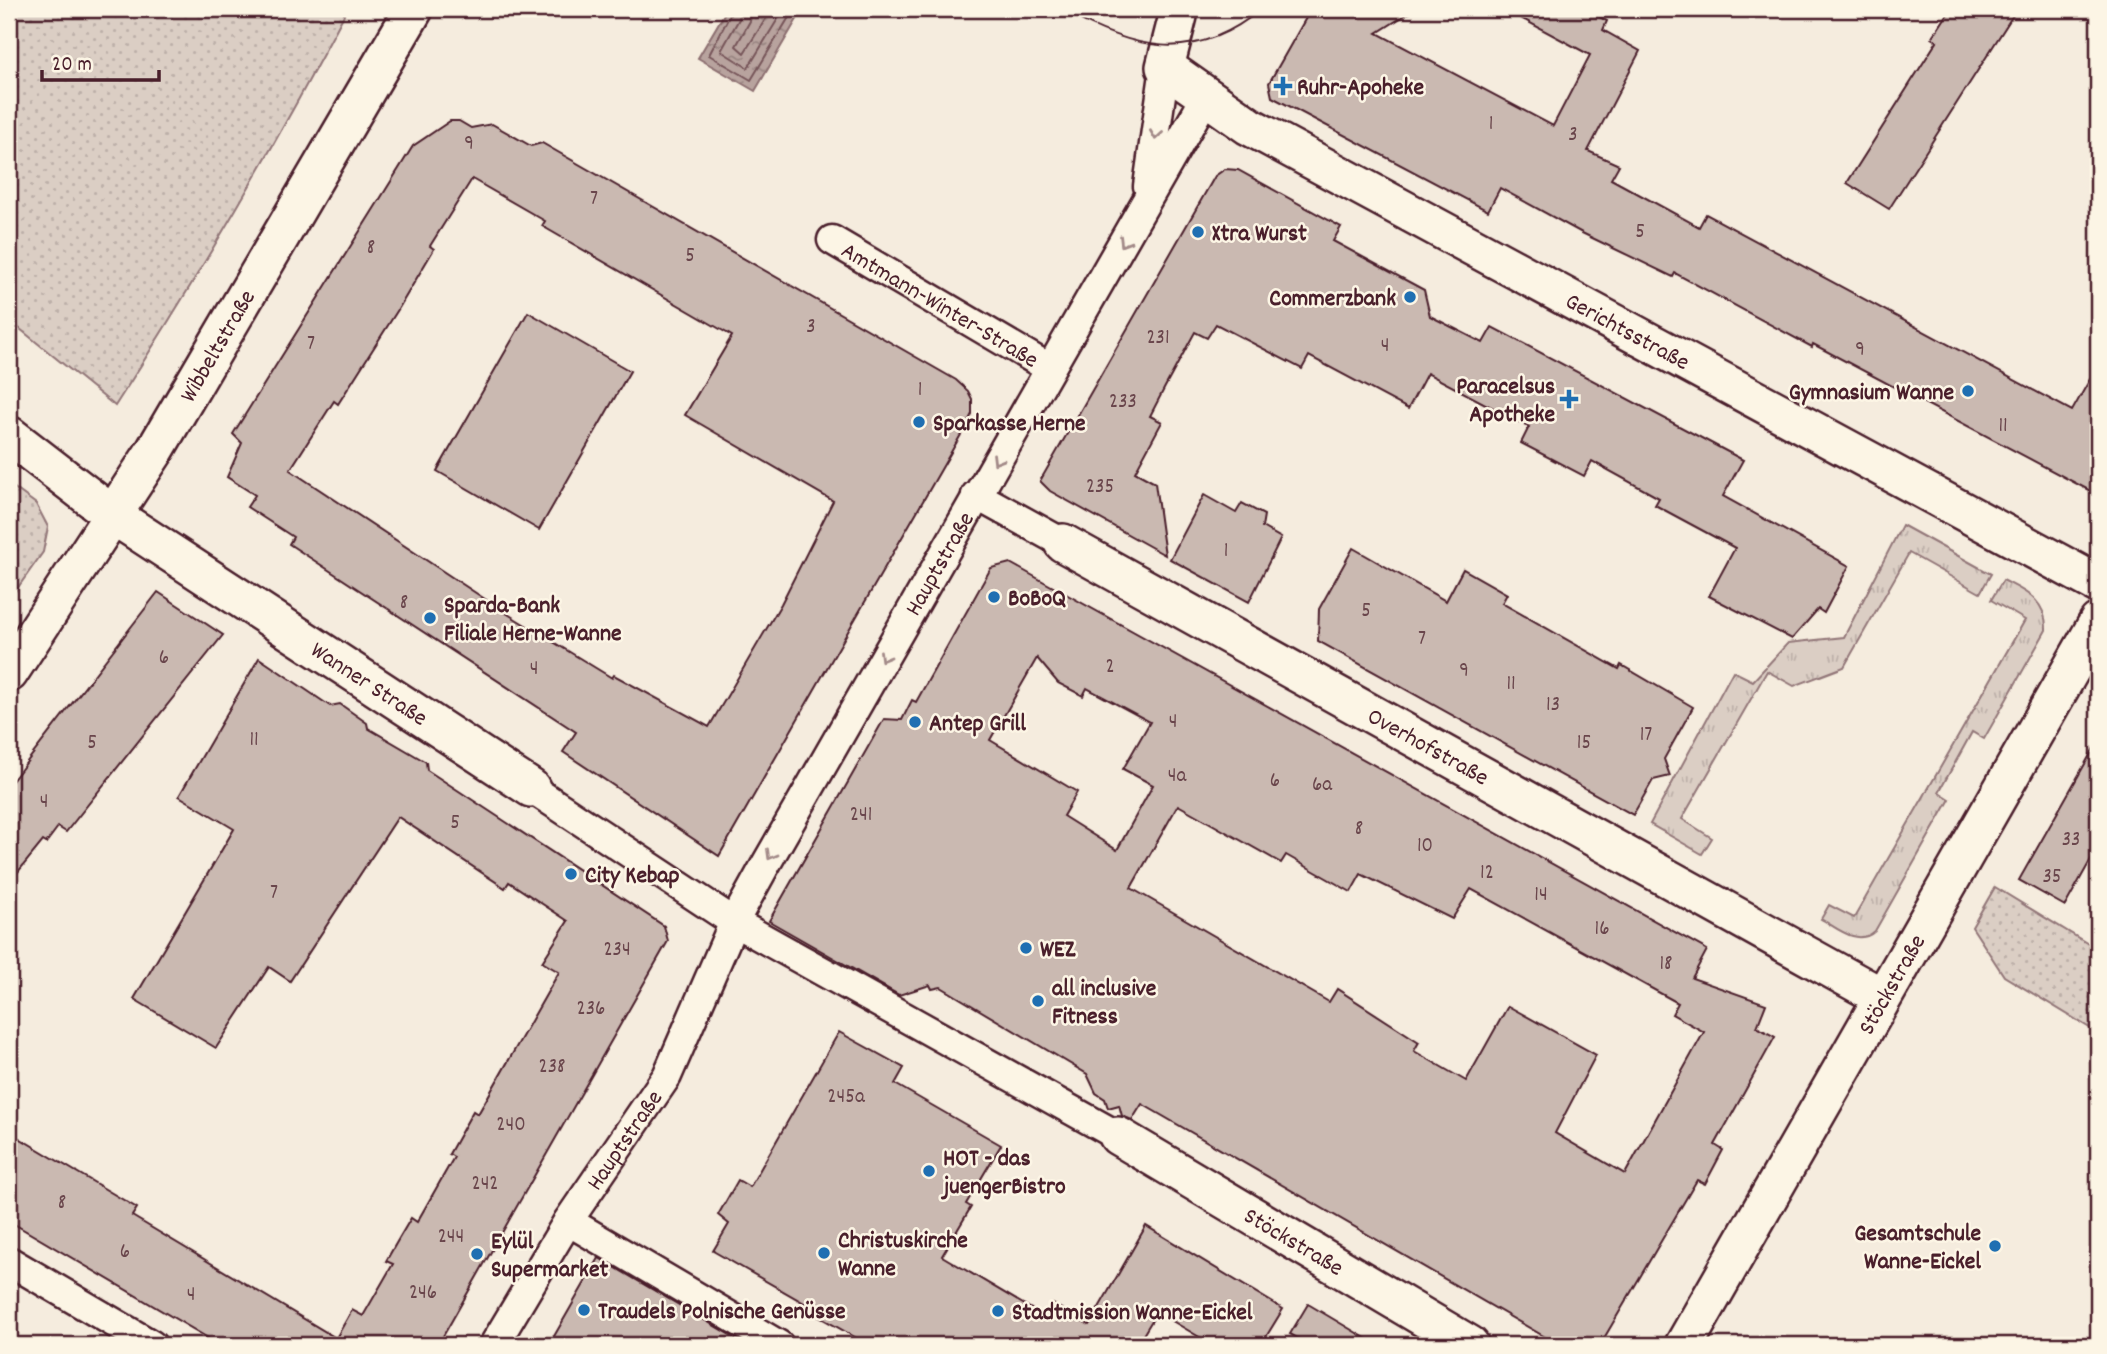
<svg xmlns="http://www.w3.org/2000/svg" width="2107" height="1354" viewBox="0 0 2107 1354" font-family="Dekko,sans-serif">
  <defs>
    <pattern id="grass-tufts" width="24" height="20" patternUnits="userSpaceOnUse" patternTransform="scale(1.75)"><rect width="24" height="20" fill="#dbcec4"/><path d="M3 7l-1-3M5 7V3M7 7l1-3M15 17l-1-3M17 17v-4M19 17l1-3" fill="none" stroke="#bdb0a9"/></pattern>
    <pattern id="park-dots" width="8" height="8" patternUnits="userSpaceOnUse" patternTransform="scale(1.75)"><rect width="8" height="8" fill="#dbcec4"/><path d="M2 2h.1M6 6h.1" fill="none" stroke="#bdb0a9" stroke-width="1.8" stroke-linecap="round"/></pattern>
    <pattern id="water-ripples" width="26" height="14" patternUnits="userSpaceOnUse" patternTransform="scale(1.75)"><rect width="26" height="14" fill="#b8a39e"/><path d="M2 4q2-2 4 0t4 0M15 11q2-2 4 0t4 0" fill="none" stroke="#988481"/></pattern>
  </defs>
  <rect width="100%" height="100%" fill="#f5ecde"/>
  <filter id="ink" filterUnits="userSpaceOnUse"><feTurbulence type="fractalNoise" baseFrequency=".0143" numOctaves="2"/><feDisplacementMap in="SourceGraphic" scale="14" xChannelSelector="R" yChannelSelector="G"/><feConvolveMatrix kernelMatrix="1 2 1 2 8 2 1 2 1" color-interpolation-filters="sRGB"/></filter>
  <g filter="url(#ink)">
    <g fill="url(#grass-tufts)" stroke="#927678" stroke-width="2">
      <path d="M 1902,525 L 1991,574 L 1980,593 L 1909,553 L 1844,667 L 1794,686 L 1767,671 L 1682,819 L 1712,838 L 1702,854 L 1650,824 L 1733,671 L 1753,681 L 1788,643 L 1844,637 Z"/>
      <path d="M 2003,580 C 2026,592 2047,600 2046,630 L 1984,739 L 1972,732 L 1939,792 L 1950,799 L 1875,931 C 1858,947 1837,928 1821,919 L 1829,905 L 1854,918 L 2025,620 L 1991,600 Z"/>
    </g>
    <g fill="url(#park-dots)" stroke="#927678" stroke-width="2">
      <path d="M 9,9 L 347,9 C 276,145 198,277 115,406 L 9,320 Z"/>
      <path d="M 9,484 L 36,504 L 48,527 L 43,552 L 9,600 Z"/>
      <path d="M 1995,887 L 2098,950 L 2098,1033 L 2004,976 L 1972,927 Z"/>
    </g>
    <path fill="url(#water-ripples)" stroke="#8c6e70" stroke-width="2" d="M 727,9 L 803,9 L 755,91 L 698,58 Z"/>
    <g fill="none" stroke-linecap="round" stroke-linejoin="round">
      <g stroke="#765459" stroke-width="2">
        <path d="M 733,9 L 709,55 L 751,80 L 794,9"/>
        <path d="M 741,9 L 739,19 L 721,51 L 748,68 L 784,9"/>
        <path d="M 752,9 L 750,21 L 736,46 L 744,53 L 772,9"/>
      </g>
    </g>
    <g fill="#cab9b1" stroke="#4a1f2b" stroke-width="2" fill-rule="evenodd">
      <path d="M 1311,9 L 1415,9 L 1377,33 L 1553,126 L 1590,55 L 1504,9 L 1585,9 L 1607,21 L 1603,30 L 1640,51 L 1588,151 L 1619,165 L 1611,179 L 1699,227 L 1706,214 L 2072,411 L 2098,365 L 2098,495 L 1813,344 L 1812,347 L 1675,273 L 1673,277 L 1582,233 L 1500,188 L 1488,211 L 1272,97 L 1269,83 Z"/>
      <path d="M 1951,9 L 2017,9 L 1889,209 L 1847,183 L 1937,41 L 1932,38 Z"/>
      <path d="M 450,121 L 459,121 L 471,128 L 492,124 L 531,146 L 542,143 L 956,380 L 968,391 L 972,399 L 972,414 L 966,426 L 719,856 L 563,752 L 576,732 L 289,544 L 293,537 L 247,507 L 255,495 L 227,477 L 242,443 L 233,434 L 385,191 L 413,146 ZM 472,179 L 545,221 L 542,226 L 732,336 L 685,415 L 833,501 L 781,604 L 709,727 L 614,675 L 612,678 L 506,613 L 290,470 L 334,401 L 338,404 L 399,308 L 434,249 L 430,246 Z"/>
      <path d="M 1225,169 L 1238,170 L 1341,227 L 1333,241 L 1424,290 L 1430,316 L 1483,343 L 1492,327 L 1743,460 L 1723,496 L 1849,566 L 1824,613 L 1818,609 L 1792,639 L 1709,596 L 1735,548 L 1655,505 L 1659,498 L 1592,461 L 1584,476 L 1521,443 L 1529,427 L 1427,373 L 1408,409 L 1309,356 L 1302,369 L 1216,324 L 1207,338 L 1195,332 L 1165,387 L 1150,416 L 1162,422 L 1135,472 L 1155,483 L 1165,555 L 1050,491 L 1040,481 L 1215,176 Z"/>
      <path d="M 528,312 L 630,371 L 539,530 L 437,471 Z"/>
      <path d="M 1204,495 L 1236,513 L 1242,503 L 1264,515 L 1262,527 L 1281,538 L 1249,602 L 1170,559 Z"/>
      <path d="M 1353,548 L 1446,601 L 1463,569 L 1507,594 L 1502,603 L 1619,669 L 1621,665 L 1693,707 L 1664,759 L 1670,776 L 1653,780 L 1633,815 L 1318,641 L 1319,609 Z"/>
      <path d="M 1010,563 L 1707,950 L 1692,978 L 1766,1004 L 1757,1027 L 1775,1037 L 1715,1145 L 1723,1150 L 1705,1184 L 1697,1180 L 1600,1345 L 1559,1345 L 1142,1104 L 1132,1120 L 1122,1116 L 1119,1105 L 1108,1108 L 1105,1099 L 1096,1093 L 1087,1074 L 941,987 L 932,989 L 930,985 L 899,995 L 769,921 L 884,719 L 902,720 L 912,700 L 916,702 L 991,568 ZM 1037,658 L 1058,683 L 1083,696 L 1087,688 L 1150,722 L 1123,769 L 1153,785 L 1117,850 L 1063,816 L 1077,792 L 990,740 ZM 1178,805 L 1281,863 L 1286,855 L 1351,892 L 1361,874 L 1452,919 L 1471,889 L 1678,1003 L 1672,1014 L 1704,1032 L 1625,1174 L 1555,1133 L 1596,1055 L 1508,1006 L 1466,1081 L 1414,1051 L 1419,1042 L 1337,989 L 1329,1002 L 1131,888 Z"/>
      <path d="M 158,592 L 223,635 L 66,832 L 58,827 L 46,843 L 43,841 L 9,883 L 9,785 Z"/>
      <path d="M 259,658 L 330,706 L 340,704 L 367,723 L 368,728 L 426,762 L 427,770 L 664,926 L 668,941 L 438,1345 L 220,1345 L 9,1221 L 9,1132 L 137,1208 L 132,1216 L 336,1338 L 352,1310 L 363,1316 L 393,1264 L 386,1261 L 398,1240 L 411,1218 L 417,1222 L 454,1157 L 449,1154 L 473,1111 L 478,1114 L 559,972 L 542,962 L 568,921 L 509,882 L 505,888 L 398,817 L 290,981 L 269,967 L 216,1048 L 134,999 L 234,829 L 179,796 Z"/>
      <path d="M 2098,741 L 2098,847 L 2065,906 L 2019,880 Z"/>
      <path d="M 839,1032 L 904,1068 L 895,1084 L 1001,1145 L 966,1204 L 971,1207 L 942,1256 L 1045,1317 L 1053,1304 L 1089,1325 L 1146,1226 L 1283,1309 L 1261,1345 L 1213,1345 L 1157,1312 L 1137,1345 L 869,1345 L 809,1311 L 811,1307 L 713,1251 L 729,1224 L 718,1215 L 738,1180 L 750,1187 Z"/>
      <path d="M 599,1258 L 747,1345 L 549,1345 Z"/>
      <path d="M 1308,1304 L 1377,1345 L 1310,1345 L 1290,1334 Z"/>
    </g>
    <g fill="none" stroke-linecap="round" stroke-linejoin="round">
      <defs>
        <g id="pedestrian">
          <path d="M 1148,186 L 1165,67"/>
          <path id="s1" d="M 832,240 L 1049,368"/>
          <path d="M 976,495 L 1063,543"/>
          <path d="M 531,788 L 734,922 L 1118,1136"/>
          <path d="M 568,1221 L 779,1345"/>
          <path d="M 9,1261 L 152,1345"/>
          <path id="s2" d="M 494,1345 L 568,1221 L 667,1076 L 734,922 L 766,864 L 1206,97"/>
        </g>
        <g id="minor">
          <path id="s3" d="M 1178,16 L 1165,67 L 1249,126 L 2098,584"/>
          <path id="s4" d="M 9,435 L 114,516 L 531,788"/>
          <path id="s5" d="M 1063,543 L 1882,997"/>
          <path id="s6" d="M 9,673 L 154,452 L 414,9"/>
          <path id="s7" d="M 1118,1136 L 1470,1345"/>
          <path id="s8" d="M 1684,1345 L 2098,622"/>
        </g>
      </defs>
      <use href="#pedestrian" stroke="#4a1f2b" stroke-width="33"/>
      <use href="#minor" stroke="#4a1f2b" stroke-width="42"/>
      <use href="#pedestrian" stroke="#fcf5e5" stroke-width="28"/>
      <use href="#minor" stroke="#fcf5e5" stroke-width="37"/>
      <g stroke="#4a1f2b" stroke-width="2">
        <path d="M 1060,9 C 1131,49 1193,66 1261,9"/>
        <path d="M 1117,9 C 1147,19 1177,17 1206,9"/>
      </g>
    </g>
    <defs><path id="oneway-chevron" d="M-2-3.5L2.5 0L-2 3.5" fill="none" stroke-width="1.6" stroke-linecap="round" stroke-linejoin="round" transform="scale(1.75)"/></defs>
    <g stroke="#a38a88">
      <use href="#oneway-chevron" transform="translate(1156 135) rotate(98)"/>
      <use href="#oneway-chevron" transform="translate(1124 242) rotate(121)"/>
      <use href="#oneway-chevron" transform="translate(997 460) rotate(121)"/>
      <use href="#oneway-chevron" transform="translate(884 657) rotate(120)"/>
      <use href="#oneway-chevron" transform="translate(771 855) rotate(120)"/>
    </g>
  </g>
  <g fill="#1f6fb2" stroke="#fcf5e5" stroke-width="2.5">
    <path d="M1279.5 75.5h7v7h7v7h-7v7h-7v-7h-7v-7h7z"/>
    <circle cx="1198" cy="232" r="7"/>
    <circle cx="1410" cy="297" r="7"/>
    <circle cx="1968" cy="391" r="7"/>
    <path d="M1565.5 388.5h7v7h7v7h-7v7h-7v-7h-7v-7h7z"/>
    <circle cx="919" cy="422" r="7"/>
    <circle cx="994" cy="597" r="7"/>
    <circle cx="430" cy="618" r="7"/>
    <circle cx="915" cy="722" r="7"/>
    <circle cx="571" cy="874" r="7"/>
    <circle cx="1026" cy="948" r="7"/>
    <circle cx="1038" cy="1001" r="7"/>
    <circle cx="929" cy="1171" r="7"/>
    <circle cx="1995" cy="1246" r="7"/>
    <circle cx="824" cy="1253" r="7"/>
    <circle cx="477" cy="1254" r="7"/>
    <circle cx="584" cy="1310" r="7"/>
    <circle cx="998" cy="1311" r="7"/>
  </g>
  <g text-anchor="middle" stroke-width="5" stroke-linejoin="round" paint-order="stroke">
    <g font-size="21" fill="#6a464c">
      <text x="1491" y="129">1</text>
      <text x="1573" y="140">3</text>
      <text x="469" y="149">9</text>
      <text x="594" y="204">7</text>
      <text x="1640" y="237">5</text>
      <text x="371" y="253">8</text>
      <text x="690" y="261">5</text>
      <text x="811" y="332">3</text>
      <text x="1158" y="343">231</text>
      <text x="311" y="349">7</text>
      <text x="1385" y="351">4</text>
      <text x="1860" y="355">9</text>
      <text x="920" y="395">1</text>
      <text x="1123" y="407">233</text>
      <text x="2003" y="431">11</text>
      <text x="1100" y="492">235</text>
      <text x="1226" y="556">1</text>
      <text x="404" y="608">8</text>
      <text x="1366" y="616">5</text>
      <text x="1422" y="644">7</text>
      <text x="164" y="663">6</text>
      <text x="1110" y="672">2</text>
      <text x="534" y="674">4</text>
      <text x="1464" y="676">9</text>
      <text x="1511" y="689">11</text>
      <text x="1553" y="710">13</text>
      <text x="1173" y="727">4</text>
      <text x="1646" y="740">17</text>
      <text x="254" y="745">11</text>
      <text x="92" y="748">5</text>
      <text x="1584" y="748">15</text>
      <text x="1177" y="781">4a</text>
      <text x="1275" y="786">6</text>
      <text x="1322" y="790">6a</text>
      <text x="44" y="807">4</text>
      <text x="861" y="820">241</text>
      <text x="455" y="828">5</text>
      <text x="1359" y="834">8</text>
      <text x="2071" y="845">33</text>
      <text x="1425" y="851">10</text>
      <text x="1487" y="878">12</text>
      <text x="2052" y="882">35</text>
      <text x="274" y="898">7</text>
      <text x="1541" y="900">14</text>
      <text x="1602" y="934">16</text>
      <text x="617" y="955">234</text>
      <text x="1666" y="969">18</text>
      <text x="591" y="1014">236</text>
      <text x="552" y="1072">238</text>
      <text x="846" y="1102">245a</text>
      <text x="511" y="1130">240</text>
      <text x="485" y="1189">242</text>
      <text x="62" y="1208">8</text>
      <text x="451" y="1242">244</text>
      <text x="125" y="1257">6</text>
      <text x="423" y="1298">246</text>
      <text x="191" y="1300">4</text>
    </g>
    <g font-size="24" font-weight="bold" fill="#4a1f2b" stroke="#fcf5e5" text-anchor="start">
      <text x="1297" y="94">Ruhr-Apoheke</text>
      <text x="1212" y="240">Xtra Wurst</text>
      <text x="1396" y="305" text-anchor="end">Commerzbank</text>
      <text x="1555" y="393" text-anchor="end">Paracelsus<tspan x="1555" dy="28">Apotheke</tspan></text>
      <text x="1954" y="399" text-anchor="end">Gymnasium Wanne</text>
      <text x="933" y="430">Sparkasse Herne</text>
      <text x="1008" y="605">BoBoQ</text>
      <text x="444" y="612">Sparda-Bank<tspan x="444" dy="28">Filiale Herne-Wanne</tspan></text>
      <text x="929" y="730">Antep Grill</text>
      <text x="585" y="882">City Kebap</text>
      <text x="1040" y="956">WEZ</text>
      <text x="1052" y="995">all inclusive<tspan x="1052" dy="28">Fitness</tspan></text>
      <text x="943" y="1165">HOT - das<tspan x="943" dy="28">juengerBistro</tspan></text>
      <text x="1981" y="1240" text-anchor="end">Gesamtschule<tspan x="1981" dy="28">Wanne-Eickel</tspan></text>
      <text x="838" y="1247">Christuskirche<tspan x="838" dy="28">Wanne</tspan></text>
      <text x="491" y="1248">Eylül<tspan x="491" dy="28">Supermarket</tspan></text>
      <text x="598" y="1318">Traudels Polnische Genüsse</text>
      <text x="1012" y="1319">Stadtmission Wanne-Eickel</text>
    </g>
    <g font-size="24" fill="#4a1f2b" stroke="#fcf5e5">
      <text dy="8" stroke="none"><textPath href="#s1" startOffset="126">Amtmann-Winter-Straße</textPath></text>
      <text dy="8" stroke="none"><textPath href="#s3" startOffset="586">Gerichtsstraße</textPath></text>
      <text dy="8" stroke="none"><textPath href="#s6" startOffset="388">Wibbeltstraße</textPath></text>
      <text dy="8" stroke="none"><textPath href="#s2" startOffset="901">Hauptstraße</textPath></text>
      <text dy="8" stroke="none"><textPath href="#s4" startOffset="438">Wanner Straße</textPath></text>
      <text dy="8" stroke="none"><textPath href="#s5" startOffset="418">Overhofstraße</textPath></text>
      <text dy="8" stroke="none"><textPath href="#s8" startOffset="416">Stöckstraße</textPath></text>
      <text dy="8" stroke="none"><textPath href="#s2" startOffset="243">Hauptstraße</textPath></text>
      <text dy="8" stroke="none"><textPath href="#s7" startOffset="205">Stöckstraße</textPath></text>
    </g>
  </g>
  <rect width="2107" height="1354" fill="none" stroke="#fcf5e5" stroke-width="35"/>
  <rect x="18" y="18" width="2072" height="1319" fill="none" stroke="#4a1f2b" stroke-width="2.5" filter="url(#ink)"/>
  <path d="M42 70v10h117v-10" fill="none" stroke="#4a1f2b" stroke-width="3.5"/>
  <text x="52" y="70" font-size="21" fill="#4a1f2b" stroke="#fcf5e5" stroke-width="5" paint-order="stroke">20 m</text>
</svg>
